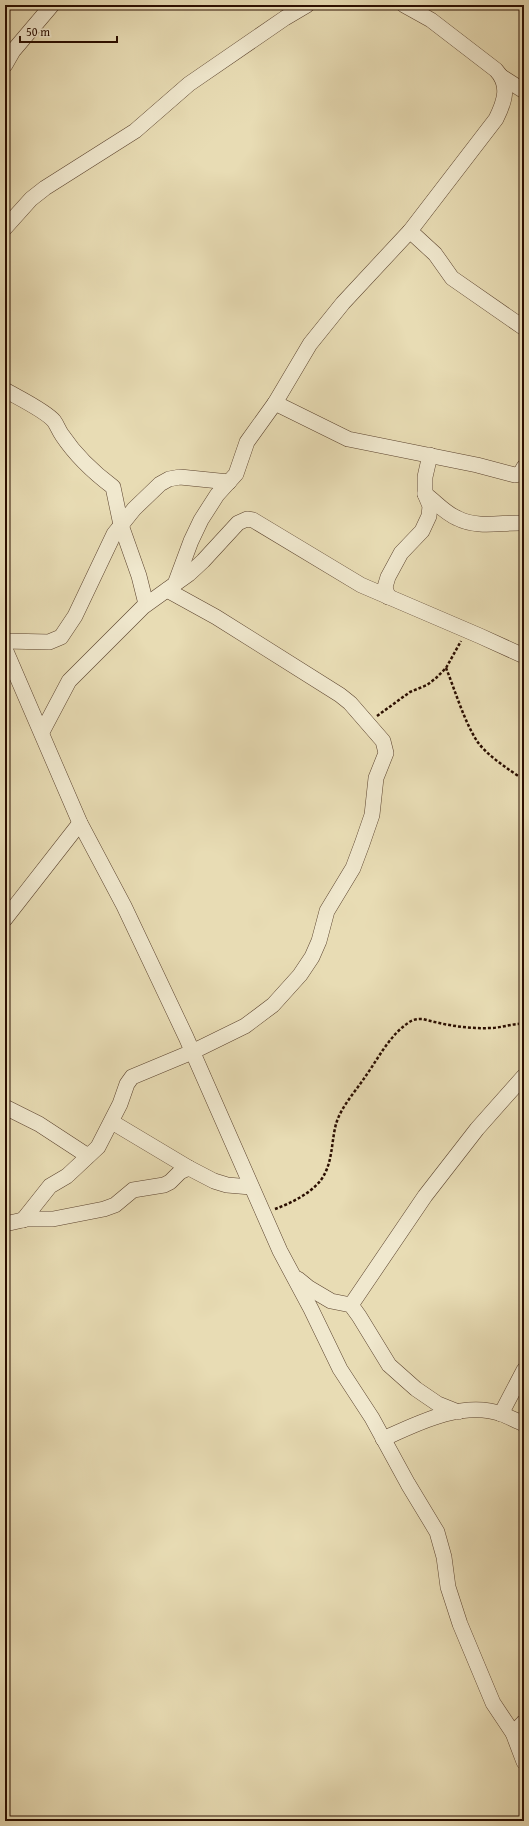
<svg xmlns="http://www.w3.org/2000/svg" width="529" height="1826" viewBox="0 0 529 1826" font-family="'Gentium Book Plus',serif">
  <rect width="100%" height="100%" fill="#e8dcb4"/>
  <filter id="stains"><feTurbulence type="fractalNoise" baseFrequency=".005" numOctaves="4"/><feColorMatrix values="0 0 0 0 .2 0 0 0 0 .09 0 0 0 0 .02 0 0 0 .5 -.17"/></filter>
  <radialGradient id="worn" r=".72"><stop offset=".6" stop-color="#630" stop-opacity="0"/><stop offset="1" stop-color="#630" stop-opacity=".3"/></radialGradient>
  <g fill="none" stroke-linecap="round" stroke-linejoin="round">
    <defs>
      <g id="minor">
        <path d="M 5,65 L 13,51 L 52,5"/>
        <path d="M 502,77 L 524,91"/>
        <path d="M 5,228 L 31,199 L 45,188 L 135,131 L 189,84 L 285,18 L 307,5"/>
        <path d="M 410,231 L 435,254 L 452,278 L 524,328"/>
        <path d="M 5,390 C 17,397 46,411 54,421 C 57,425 59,431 62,435 C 76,456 93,472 113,487 L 121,525 L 139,576 L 146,604"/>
        <path d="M 275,403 L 348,439 L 477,465 L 515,475 L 520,474 L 524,467"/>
        <path d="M 425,494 C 436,502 445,513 457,518 C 478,529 502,522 524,523"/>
        <path d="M 175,584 L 189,574 L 203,561 L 238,523 L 247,519 L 253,520 L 361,585 L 480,636 L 524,656"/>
        <path d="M 388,597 L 385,587 L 388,577 L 401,553 L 422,531 L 429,516 L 430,506 L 425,494 L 425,477 L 430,455"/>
        <path d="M 5,641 L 49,642 L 61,637 L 75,616 L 114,534 L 134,509 L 160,484 L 169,479 L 180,477 L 229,482"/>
        <path d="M 5,649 L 80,823 L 124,906 L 186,1037 L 280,1251 L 311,1309 L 340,1369 L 372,1418 L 408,1484 L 437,1532 L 444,1557 L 448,1587 L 460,1624 L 493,1703 L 513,1733 L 524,1762"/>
        <path d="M 42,732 L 69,681 L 143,607 L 175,584 L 191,541 L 201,520 L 217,495 L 236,474 L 247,442 L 275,403 L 310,344 L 343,303 L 410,231 L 496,119 C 505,101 510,85 496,70 L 431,20 L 404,5"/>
        <path d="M 5,919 L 80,823"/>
        <path d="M 5,1107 L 39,1124 L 88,1156"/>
        <path d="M 112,1122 L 189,1168 L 214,1181 L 227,1185 L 251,1187"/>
        <path d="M 23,1220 L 50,1186 L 67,1176 L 98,1147 L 120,1104 L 127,1084 L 132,1077 L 192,1052 L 245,1026 L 273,1005 L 300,975 L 312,957 L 319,941 L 327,911 L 353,868 L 362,844 L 372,815 L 376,778 L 386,753 L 383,741 L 350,703 L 340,695 L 216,617 L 167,590"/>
        <path d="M 5,1224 L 27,1219 L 53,1219 L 104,1209 L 115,1205 L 133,1190 L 164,1185 L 170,1182 L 180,1172 L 189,1168"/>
        <path d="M 298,1279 L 309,1288 L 331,1301 L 351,1305 L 359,1316 L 389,1365 L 416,1389 L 438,1404 L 458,1412"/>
        <path d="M 351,1305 L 425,1196 L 477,1129 L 524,1076"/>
        <path d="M 501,1414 L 524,1370"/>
        <path d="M 383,1439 C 418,1423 463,1400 502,1414 C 509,1417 517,1421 524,1424"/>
        <path d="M 513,1733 L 524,1722"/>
      </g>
    </defs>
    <use href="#minor" stroke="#5a422d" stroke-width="16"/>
    <g stroke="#2b0e00" stroke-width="2.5" stroke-dasharray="3 2" stroke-linecap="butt">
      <path d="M 446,668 C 455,690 464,721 477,741 C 487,756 510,770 524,780"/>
      <path d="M 377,716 L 410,692 L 427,685 L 436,678 L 446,668 L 461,641"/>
      <path d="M 275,1209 C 291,1203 310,1194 321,1180 C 333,1163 331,1143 336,1124 C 341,1107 355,1092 365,1077 C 378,1059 389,1036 408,1023 C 413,1019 418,1019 423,1019 C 445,1025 467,1029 490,1028 C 502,1028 513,1023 524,1024"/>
    </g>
    <use href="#minor" stroke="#f0e8ce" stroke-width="15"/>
  </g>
  <rect width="529" height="1826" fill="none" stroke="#e8dcb4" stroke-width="20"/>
  <rect x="6" y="6" width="517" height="1814" fill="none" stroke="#2b0e00" stroke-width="2"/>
  <rect x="10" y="10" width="509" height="1806" fill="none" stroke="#2b0e00"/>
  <path d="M20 36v6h97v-6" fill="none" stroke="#2b0e00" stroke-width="2"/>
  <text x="26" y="36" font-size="12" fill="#2b0e00" stroke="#f0e8ce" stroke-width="3" paint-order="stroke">50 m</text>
  <rect width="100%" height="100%" filter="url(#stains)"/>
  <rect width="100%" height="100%" fill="url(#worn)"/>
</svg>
